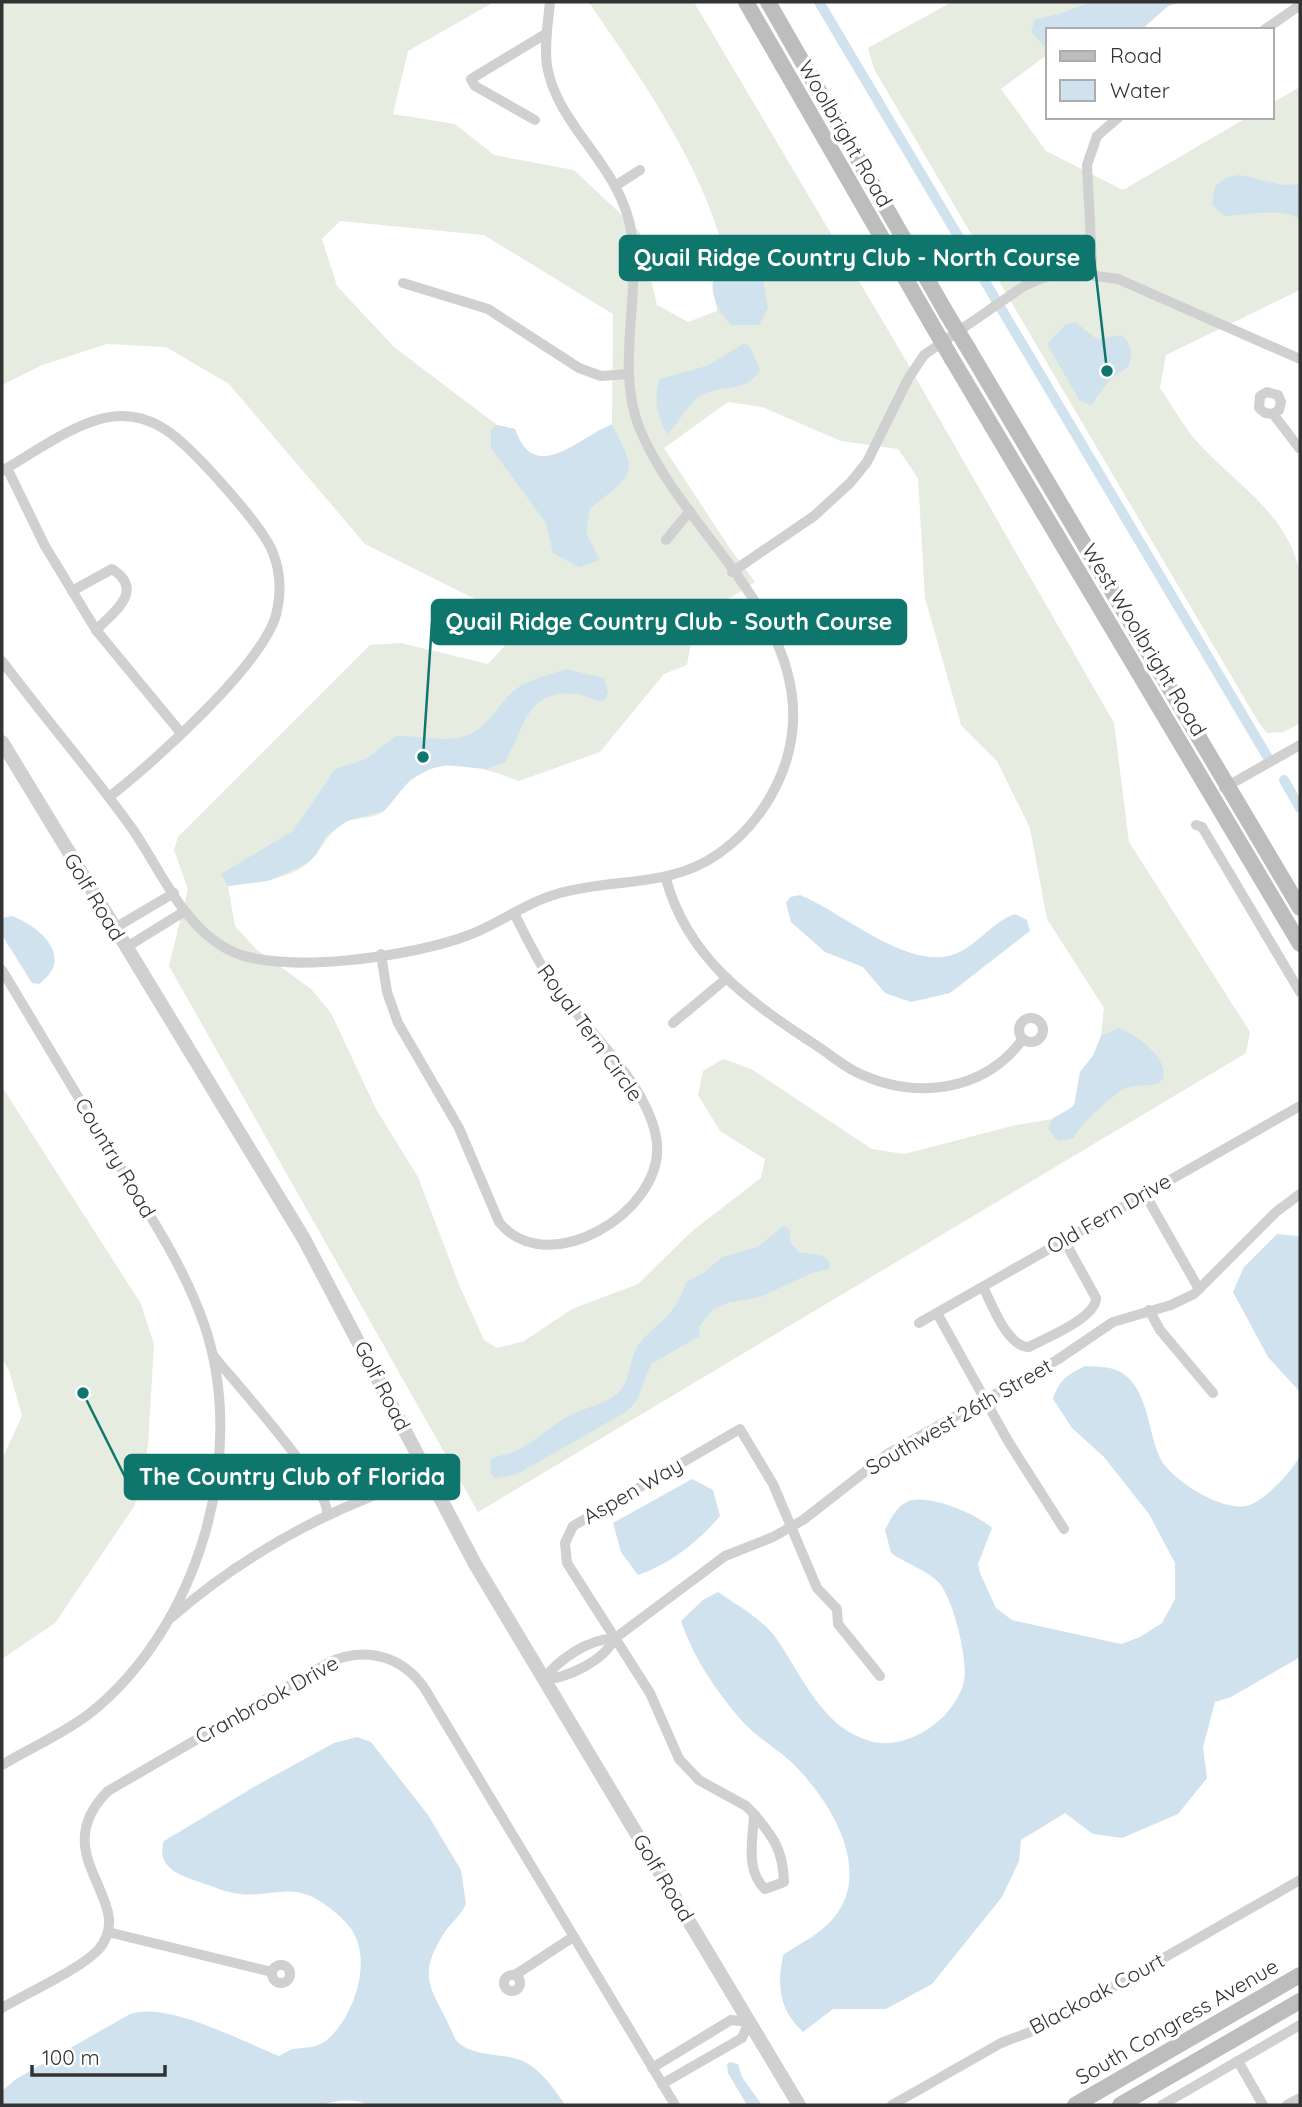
<svg xmlns="http://www.w3.org/2000/svg" width="1302" height="2107" viewBox="0 0 1302 2107" font-family="Quicksand,sans-serif">
  <rect width="100%" height="100%" fill="#fff"/>
  <g fill="#e6ecdf" fill-rule="evenodd">
    <path d="M 2,2 L 494,2 L 408,51 L 393,114 L 455,124 L 494,155 L 574,170 L 640,232 L 657,305 L 688,322 L 717,311 L 713,277 L 725,257 C 704,167 642,80 590,4 L 583,2 L 694,2 L 898,347 L 1114,723 L 1129,842 L 1250,1032 L 1246,1053 L 478,1512 L 169,966 L 188,889 L 174,850 L 178,837 L 370,645 L 401,643 L 488,664 L 511,639 L 513,618 L 365,544 L 229,384 L 166,347 L 107,344 L 42,365 L 2,385 ZM 340,221 L 484,235 L 613,314 L 612,424 C 580,436 535,487 515,429 L 497,425 L 394,347 L 337,286 L 322,239 ZM 728,402 L 762,407 L 841,441 L 898,449 L 918,478 L 925,598 L 961,725 L 997,761 L 1030,828 L 1047,919 L 1104,1008 L 1101,1036 L 1093,1056 L 1080,1072 L 1075,1103 L 1069,1110 L 1052,1119 L 1012,1126 L 904,1154 L 872,1149 L 751,1069 L 723,1059 L 703,1071 L 698,1095 L 720,1131 L 765,1159 L 761,1178 L 691,1232 L 638,1284 L 572,1309 L 524,1341 L 497,1348 L 484,1340 L 460,1287 L 418,1177 L 376,1109 L 331,1013 L 311,989 L 256,949 L 235,926 L 228,886 C 257,882 298,880 316,854 C 326,841 330,832 344,823 C 356,816 374,820 385,810 C 393,802 399,790 409,782 C 441,753 484,768 519,781 L 600,752 L 664,674 L 687,665 L 695,621 L 755,582 L 731,550 L 664,448 Z"/>
    <path d="M 952,2 L 1181,2 L 1168,6 L 1141,30 L 1048,30 L 1048,54 L 1001,89 L 1046,151 L 1123,190 L 1248,117 L 1272,117 L 1272,103 L 1300,87 L 1300,290 L 1166,355 L 1160,388 C 1171,404 1181,422 1193,437 C 1231,482 1288,511 1300,574 L 1300,723 L 1284,732 L 1267,733 L 1259,723 L 874,69 L 868,48 Z"/>
    <path d="M 2,1087 L 141,1304 L 154,1344 L 148,1446 L 135,1505 L 55,1623 L 2,1659 L 2,1459 L 22,1416 L 9,1370 L 2,1359 Z"/>
  </g>
  <g fill="#cfe2ee">
    <path d="M 1092,2 L 1181,2 L 1168,6 L 1141,30 L 1048,30 L 1048,50 L 1031,32 L 1035,19 L 1059,14 Z"/>
    <path d="M 1240,175 L 1283,185 L 1300,184 L 1300,219 C 1279,207 1248,215 1225,216 L 1212,205 L 1215,186 L 1228,177 Z"/>
    <path d="M 725,257 L 738,259 L 756,271 L 763,281 L 768,308 L 759,325 L 731,325 C 712,306 704,279 725,257 Z"/>
    <path d="M 1075,322 L 1097,339 L 1121,335 C 1133,345 1132,351 1129,366 L 1109,381 L 1091,405 L 1080,401 L 1047,344 L 1065,325 Z"/>
    <path d="M 743,344 L 749,345 L 760,370 C 748,392 726,385 706,393 C 688,400 681,422 667,434 C 657,416 653,398 660,379 L 707,366 Z"/>
    <path d="M 612,425 C 641,477 631,474 590,509 L 586,533 L 600,560 L 579,567 L 553,553 L 546,523 L 491,448 L 491,430 L 497,425 L 515,429 C 535,487 580,436 612,425 Z"/>
    <path d="M 566,669 L 604,678 L 608,692 L 604,701 C 593,702 587,695 577,694 C 526,688 525,727 505,762 L 486,769 L 445,765 L 430,769 L 410,780 L 384,811 L 347,821 L 326,836 L 316,855 L 307,863 L 268,881 L 228,886 L 221,874 L 293,831 L 335,769 L 366,759 L 396,736 C 418,735 444,743 465,736 C 486,730 497,706 512,692 C 526,680 549,675 566,669 Z"/>
    <path d="M 800,895 C 842,912 905,969 952,955 C 976,948 991,922 1015,914 L 1027,920 L 1030,931 L 950,993 L 911,1002 L 885,993 L 863,967 L 825,952 L 791,922 L 786,903 L 790,897 Z"/>
    <path d="M 12,916 C 41,927 75,958 39,984 L 32,983 L 2,935 L 2,918 Z"/>
    <path d="M 1118,1028 C 1135,1033 1170,1059 1163,1079 C 1154,1089 1139,1083 1126,1088 C 1115,1092 1076,1128 1074,1138 L 1058,1141 L 1048,1129 L 1052,1119 L 1074,1106 L 1080,1072 L 1093,1056 L 1101,1036 Z"/>
    <path d="M 783,1226 L 789,1229 L 791,1243 L 799,1252 L 824,1256 L 830,1263 L 829,1269 L 812,1273 L 760,1297 L 727,1303 L 711,1311 L 699,1327 L 700,1336 L 651,1364 L 636,1402 L 626,1412 L 517,1474 L 496,1478 L 491,1474 L 490,1460 C 499,1454 511,1455 520,1449 C 539,1438 554,1423 574,1413 C 588,1407 606,1404 618,1393 C 632,1380 628,1359 639,1344 C 662,1316 673,1321 686,1282 L 704,1273 L 722,1257 L 758,1247 Z"/>
    <path d="M 1277,1234 L 1298,1236 L 1300,1240 L 1300,1392 L 1268,1357 L 1233,1292 L 1244,1267 Z"/>
    <path d="M 1085,1366 C 1104,1367 1120,1366 1133,1383 C 1149,1405 1149,1433 1160,1458 C 1171,1480 1221,1511 1246,1506 C 1264,1502 1292,1471 1300,1456 L 1300,1657 L 1231,1697 L 1215,1702 L 1203,1747 L 1207,1778 L 1178,1814 L 1122,1838 L 1093,1834 L 1065,1813 L 1021,1840 L 1019,1861 L 1002,1897 L 932,1984 L 886,2009 L 833,2009 L 803,2032 C 779,2009 777,1987 783,1955 C 797,1945 815,1937 827,1925 C 876,1879 835,1808 799,1770 C 782,1751 759,1740 742,1721 C 716,1691 694,1659 681,1621 L 703,1600 L 718,1592 C 737,1605 762,1619 776,1638 C 802,1675 822,1728 870,1741 C 907,1752 955,1719 964,1681 C 968,1659 954,1602 940,1584 C 929,1571 905,1563 891,1553 L 885,1530 C 891,1519 896,1506 909,1501 C 929,1494 977,1514 992,1528 L 978,1564 L 980,1573 L 996,1608 L 1012,1620 L 1121,1644 L 1140,1637 L 1162,1623 L 1175,1599 L 1175,1563 L 1149,1514 L 1104,1457 L 1072,1428 L 1053,1399 C 1059,1380 1067,1375 1085,1366 Z"/>
    <path d="M 692,1479 L 713,1490 L 720,1516 C 698,1542 670,1564 638,1575 L 621,1552 L 613,1523 Z"/>
    <path d="M 357,1737 L 371,1742 L 428,1815 L 461,1870 L 466,1904 C 460,1917 450,1923 443,1935 C 413,1982 437,1993 455,2039 C 470,2058 501,2052 523,2061 C 541,2070 554,2088 565,2105 L 368,2105 C 356,2098 335,2100 322,2105 L 2,2105 L 2,2091 L 16,2079 L 130,2014 C 168,2001 241,2041 279,2056 C 284,2054 288,2050 293,2049 C 306,2047 317,2049 328,2039 C 353,2017 372,1964 353,1932 C 346,1919 323,1901 308,1895 C 286,1886 263,1897 241,1894 C 228,1893 217,1888 205,1884 C 186,1877 154,1870 164,1841 L 259,1784 L 334,1743 Z"/>
    <path d="M 730,2062 L 738,2064 L 742,2077 L 762,2105 L 747,2105 L 728,2073 L 727,2064 Z"/>
  </g>
  <g fill="none" stroke-linecap="round" stroke-linejoin="round">
    <g stroke="#cfe2ee" stroke-width="10">
      <path d="M 819,2 L 1267,756"/>
      <path d="M 1284,780 L 1300,808"/>
    </g>
    <g stroke="#d0d0d0" stroke-width="10">
      <path d="M 1264,30 L 1300,5"/>
      <path d="M 535,120 L 475,86 L 471,79 L 547,33"/>
      <path d="M 615,186 L 640,170"/>
      <path d="M 1090,274 L 1092,262 L 1087,165 L 1097,136 L 1119,117"/>
      <path d="M 403,283 L 488,309 L 579,368 L 601,376 L 628,374"/>
      <path d="M 1273,414 L 1279,410 L 1281,402 L 1278,395 L 1267,392 L 1260,396 L 1259,408 L 1265,413 L 1273,414 L 1300,449"/>
      <path d="M 7,468 L 45,546 L 96,630 L 181,733"/>
      <path d="M 2,471 C 35,452 83,416 121,416 C 137,416 153,421 166,430 C 191,446 263,526 273,553 C 281,573 281,595 276,615 C 262,665 152,764 109,797"/>
      <path d="M 666,540 L 690,511"/>
      <path d="M 732,572 L 814,516 L 850,483 L 867,462 L 908,379 L 924,355 L 1024,286 L 1045,277 L 1074,273 L 1118,279 L 1300,359"/>
      <path d="M 72,591 L 112,569 C 145,590 115,611 96,630"/>
      <path d="M 2,661 C 44,717 90,770 131,827 C 160,868 181,924 227,949 C 278,977 415,956 469,935 C 500,923 527,902 560,893 C 614,878 670,888 718,854 C 760,825 790,775 793,723 C 799,609 679,527 639,427 C 616,369 640,298 632,236 C 623,166 558,129 547,66 C 544,45 548,22 550,2"/>
      <path d="M 1224,788 L 1300,745"/>
      <path d="M 1196,825 L 1202,827 L 1300,992"/>
      <path d="M 666,879 C 687,956 746,1000 811,1042 C 826,1051 840,1064 856,1072 C 914,1100 983,1093 1023,1039"/>
      <path d="M 113,929 L 174,893"/>
      <path d="M 125,948 L 185,911"/>
      <path d="M 381,954 L 387,992 L 398,1023 L 459,1128 L 499,1222 C 547,1282 663,1212 657,1144 C 652,1088 585,1028 553,984 C 538,962 526,937 514,913"/>
      <path d="M 2,970 C 41,1035 80,1100 119,1165 C 151,1217 184,1267 204,1324 C 249,1455 198,1628 89,1714 C 63,1734 30,1748 2,1765"/>
      <circle cx="1031" cy="1030" r="12"/>
      <path d="M 673,1023 L 727,978"/>
      <path d="M 1145,1194 L 1199,1289"/>
      <path d="M 983,1287 C 992,1304 1007,1347 1029,1347 C 1046,1338 1096,1318 1096,1298 L 1064,1240"/>
      <path d="M 1149,1310 L 1160,1330 L 1213,1393"/>
      <path d="M 937,1313 L 1008,1441 L 1064,1529"/>
      <path d="M 919,1323 L 1300,1106"/>
      <path d="M 213,1355 C 235,1383 328,1484 327,1513"/>
      <path d="M 172,1617 C 234,1563 301,1524 377,1494"/>
      <path d="M 543,1680 C 567,1678 604,1661 614,1639 L 725,1556 L 773,1537 L 803,1520 L 889,1453 L 1057,1360 L 1113,1322 L 1171,1305 L 1194,1294 L 1276,1212 L 1300,1194"/>
      <path d="M 543,1680 C 558,1660 589,1638 614,1639"/>
      <path d="M 754,1814 L 746,1806 L 699,1780 L 679,1759 L 650,1693 L 567,1563 L 565,1543 L 573,1526 L 740,1429 L 773,1484 L 817,1588 L 837,1609 L 838,1624 L 880,1676"/>
      <path d="M 754,1814 C 774,1838 783,1850 784,1882 L 765,1889 C 745,1870 753,1840 754,1814 Z"/>
      <path d="M 108,1932 L 272,1972"/>
      <circle cx="281" cy="1974" r="9"/>
      <circle cx="512" cy="1983" r="8"/>
      <path d="M 515,1975 L 573,1937"/>
      <path d="M 2,2008 C 27,1993 81,1969 99,1949 C 139,1901 43,1856 108,1791 L 328,1663 C 364,1646 402,1655 425,1689 L 675,2105"/>
      <path d="M 1238,2061 L 1263,2105"/>
      <path d="M 652,2068 L 731,2020 L 749,2022 L 742,2038 L 662,2084"/>
      <path d="M 892,2105 L 1001,2043 L 1043,2027 L 1300,1880"/>
      <path d="M 1162,2105 L 1300,2025"/>
      <path d="M 1287,2105 L 1300,2098"/>
    </g>
    <path stroke="#d0d0d0" stroke-width="14" d="M 2,742 L 304,1239 L 475,1564 L 799,2105"/>
    <g stroke="#bdbdbd" stroke-width="16">
      <path d="M 746,2 L 931,323"/>
      <path d="M 768,2 L 947,314"/>
      <path d="M 969,350 L 1300,908"/>
      <path d="M 952,359 L 1300,944"/>
      <path d="M 1075,2105 L 1300,1975"/>
      <path d="M 1120,2105 L 1300,2001"/>
    </g>
    <g stroke="#bdbdbd" stroke-width="16">
      <path d="M 947,314 L 969,350"/>
      <path d="M 931,323 L 952,359"/>
    </g>
  </g>
  <g text-anchor="middle" stroke-width="7" stroke-linejoin="round" paint-order="stroke">
    <g font-size="21" fill="#333" stroke="#fff">
      <text transform="translate(845 134) rotate(60)" y="7">Woolbright Road</text>
      <text transform="translate(1144 640) rotate(59)" y="7">West Woolbright Road</text>
      <text transform="translate(94 897) rotate(59)" y="7">Golf Road</text>
      <text transform="translate(590 1033) rotate(54)" y="7">Royal Tern Circle</text>
      <text transform="translate(115 1158) rotate(59)" y="7">Country Road</text>
      <text transform="translate(1109 1214) rotate(-30)" y="7">Old Fern Drive</text>
      <text transform="translate(382 1386) rotate(63)" y="7">Golf Road</text>
      <text transform="translate(959 1417) rotate(-30)" y="7">Southwest 26th Street</text>
      <text transform="translate(633 1491) rotate(-30)" y="7">Aspen Way</text>
      <text transform="translate(267 1700) rotate(-29)" y="7">Cranbrook Drive</text>
      <text transform="translate(663 1878) rotate(59)" y="7">Golf Road</text>
      <text transform="translate(1097 1994) rotate(-28)" y="7">Blackoak Court</text>
      <text transform="translate(1177 2022) rotate(-30)" y="7">South Congress Avenue</text>
    </g>
  </g>
  <path fill="none" stroke="#0f766e" stroke-width="2.5" d="M1107 371L1094 258M423 757L432 622M83 1393L125 1477"/>
  <g fill="#0f766e" stroke="#fff" stroke-width="2.5">
    <circle cx="1107" cy="371" r="7"/>
    <circle cx="423" cy="757" r="7"/>
    <circle cx="83" cy="1393" r="7"/>
  </g>
  <g fill="#0f766e" stroke="#0f766e" stroke-width="2.5">
    <rect x="620" y="236" width="474" height="44" rx="7"/>
    <rect x="432" y="600" width="474" height="44" rx="7"/>
    <rect x="125" y="1455" width="334" height="44" rx="7"/>
  </g>
  <g font-size="23" text-anchor="middle" font-weight="bold" fill="#fff">
    <text x="857" y="266">Quail Ridge Country Club - North Course</text>
    <text x="669" y="630">Quail Ridge Country Club - South Course</text>
    <text x="292" y="1485">The Country Club of Florida</text>
  </g>
  <rect width="1302" height="2107" fill="none" stroke="#333333" stroke-width="7"/>
  <rect x="1046" y="28" width="228" height="91" fill="#ffffff" stroke="#adadad" stroke-width="2"/>
  <rect x="1060" y="51" width="35" height="10" fill="#bdbdbd" stroke="#adadad" stroke-width="2"/>
  <text x="1110" y="63" font-size="21" fill="#333333">Road</text>
  <rect x="1060" y="80" width="35" height="21" fill="#cfe2ee" stroke="#adadad" stroke-width="2"/>
  <text x="1110" y="98" font-size="21" fill="#333333">Water</text>
  <path d="M32 2065v10h133v-10" fill="none" stroke="#333333" stroke-width="3.5"/>
  <text x="42" y="2065" font-size="21" fill="#333333" stroke="#ffffff" stroke-width="5" paint-order="stroke">100 m</text>
</svg>
